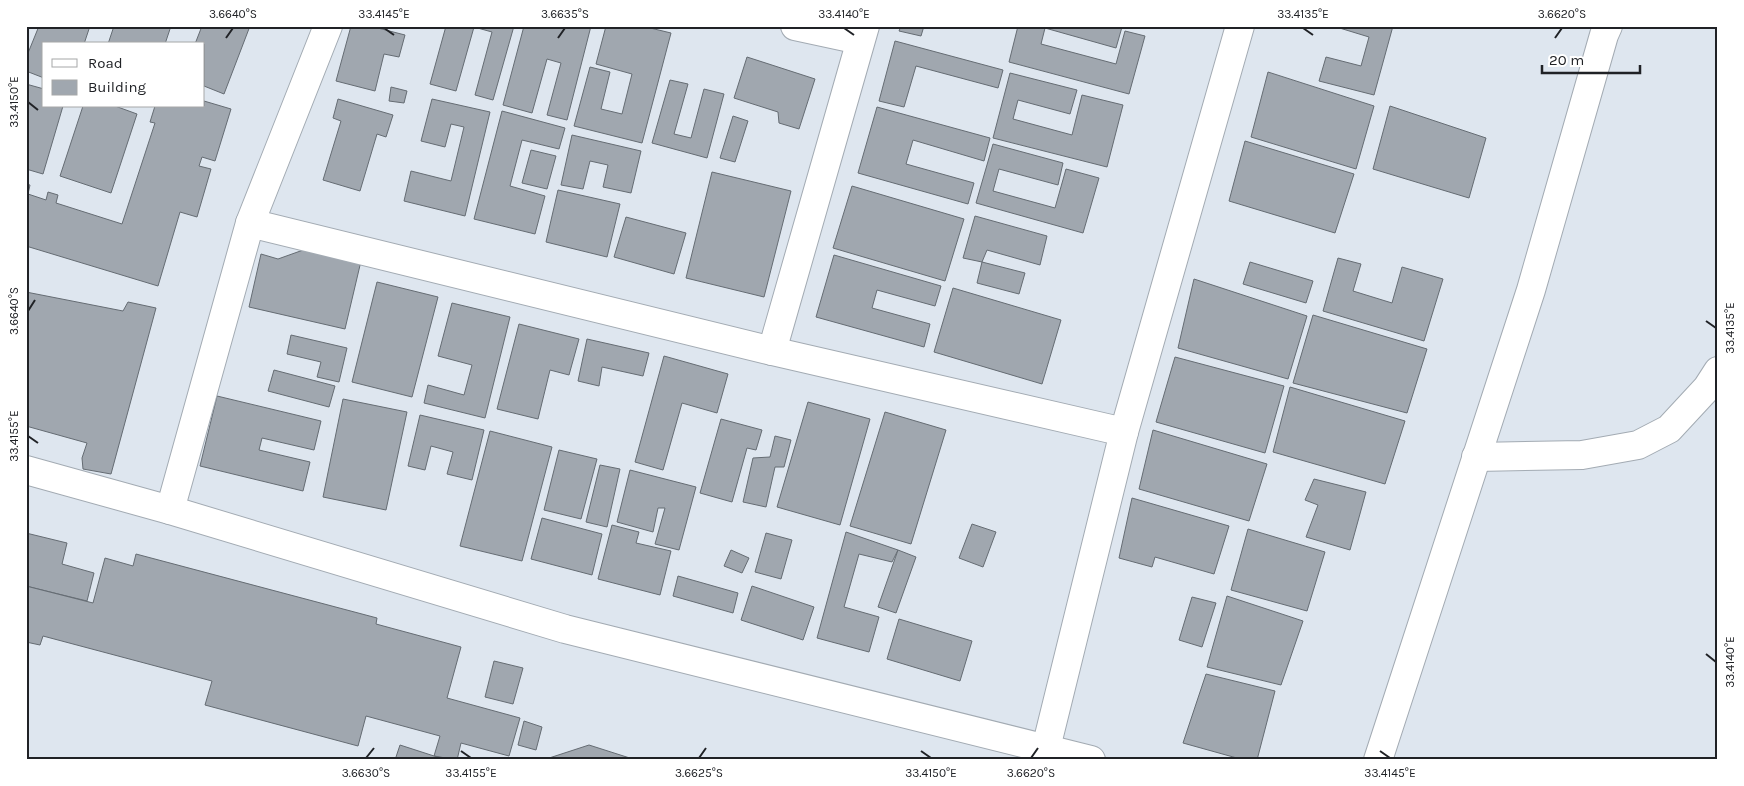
<svg xmlns="http://www.w3.org/2000/svg" width="1744" height="786" viewBox="0 0 1744 786" font-family="Karla,sans-serif">
  <rect width="100%" height="100%" fill="#dee6ef"/>
  <g fill="#a0a7af" stroke="#656c73">
    <path d="M 39,26 L 90,26 L 84,44 L 44,44 L 44,78 L 26,71 L 26,58 Z"/>
    <path d="M 114,26 L 171,26 L 165,44 L 108,44 Z"/>
    <path d="M 202,26 L 250,26 L 224,94 L 204,86 L 204,44 L 195,44 Z"/>
    <path d="M 351,26 L 370,26 L 405,35 L 399,57 L 384,54 L 375,91 L 336,81 Z"/>
    <path d="M 446,26 L 514,26 L 493,100 L 475,95 L 492,32 L 474,27 L 456,91 L 430,84 Z"/>
    <path d="M 524,26 L 591,26 L 567,120 L 547,115 L 561,63 L 547,59 L 532,113 L 503,105 Z"/>
    <path d="M 606,26 L 642,26 L 671,33 L 642,143 L 574,126 L 590,67 L 610,72 L 601,109 L 622,114 L 632,74 L 596,64 Z"/>
    <path d="M 901,26 L 924,26 L 921,36 L 899,31 Z"/>
    <path d="M 1018,26 L 1122,27 L 1116,48 L 1045,28 L 1041,44 L 1116,64 L 1125,31 L 1145,36 L 1129,94 L 1009,62 Z"/>
    <path d="M 1333,26 L 1393,26 L 1374,95 L 1319,81 L 1326,57 L 1361,66 L 1369,37 Z"/>
    <path d="M 895,41 L 1003,70 L 998,88 L 916,66 L 904,107 L 879,101 Z"/>
    <path d="M 747,57 L 815,79 L 799,129 L 779,123 L 778,112 L 734,98 Z"/>
    <path d="M 1268,72 L 1374,106 L 1356,169 L 1251,137 Z"/>
    <path d="M 1010,73 L 1077,90 L 1070,114 L 1018,100 L 1013,119 L 1072,135 L 1082,95 L 1123,105 L 1107,167 L 993,138 Z"/>
    <path d="M 670,80 L 688,84 L 674,134 L 691,138 L 704,89 L 724,94 L 707,158 L 652,143 Z"/>
    <path d="M 26,84 L 44,89 L 44,106 L 63,106 L 43,174 L 26,169 Z"/>
    <path d="M 391,87 L 407,91 L 404,103 L 389,101 Z"/>
    <path d="M 338,99 L 393,115 L 386,137 L 377,134 L 360,191 L 323,180 L 341,121 L 333,118 Z"/>
    <path d="M 432,99 L 490,112 L 465,216 L 404,201 L 411,171 L 451,181 L 464,127 L 451,124 L 445,147 L 421,141 Z"/>
    <path d="M 204,101 L 231,109 L 215,161 L 202,157 L 199,166 L 211,169 L 197,217 L 180,212 L 158,286 L 26,246 L 26,184 L 30,185 L 28,194 L 46,200 L 48,192 L 58,195 L 56,203 L 122,224 L 155,123 L 150,122 L 155,106 L 204,106 Z"/>
    <path d="M 83,106 L 115,106 L 137,114 L 111,193 L 60,176 Z"/>
    <path d="M 1390,106 L 1486,138 L 1469,198 L 1373,169 Z"/>
    <path d="M 877,107 L 990,138 L 984,161 L 913,140 L 906,164 L 974,183 L 968,204 L 858,173 Z"/>
    <path d="M 502,111 L 565,128 L 559,149 L 522,140 L 510,186 L 545,196 L 535,234 L 474,219 Z"/>
    <path d="M 733,116 L 748,121 L 735,162 L 720,158 Z"/>
    <path d="M 572,135 L 641,151 L 631,193 L 603,187 L 608,165 L 590,161 L 583,189 L 561,185 Z"/>
    <path d="M 1245,141 L 1354,174 L 1335,233 L 1229,201 Z"/>
    <path d="M 993,144 L 1063,163 L 1058,185 L 999,169 L 993,191 L 1055,208 L 1066,169 L 1099,178 L 1083,233 L 976,203 Z"/>
    <path d="M 531,150 L 556,156 L 547,189 L 522,183 Z"/>
    <path d="M 712,172 L 791,191 L 764,297 L 686,278 Z"/>
    <path d="M 852,186 L 964,219 L 945,281 L 833,248 Z"/>
    <path d="M 558,190 L 620,204 L 607,257 L 546,242 Z"/>
    <path d="M 975,216 L 1047,236 L 1040,265 L 987,250 L 982,262 L 963,258 Z"/>
    <path d="M 626,217 L 686,233 L 674,274 L 614,257 Z"/>
    <path d="M 306,249 L 361,261 L 345,329 L 249,307 L 261,254 L 278,259 Z"/>
    <path d="M 834,255 L 941,286 L 935,306 L 877,290 L 872,308 L 930,324 L 924,347 L 816,317 Z"/>
    <path d="M 1338,258 L 1361,264 L 1353,291 L 1392,303 L 1402,267 L 1443,279 L 1424,341 L 1323,311 Z"/>
    <path d="M 982,262 L 1025,273 L 1019,294 L 977,283 Z"/>
    <path d="M 1250,262 L 1313,281 L 1306,303 L 1243,284 Z"/>
    <path d="M 1194,279 L 1307,316 L 1288,379 L 1178,348 Z"/>
    <path d="M 377,282 L 438,297 L 412,397 L 352,382 Z"/>
    <path d="M 953,288 L 1061,320 L 1042,384 L 934,352 Z"/>
    <path d="M 26,292 L 123,311 L 128,302 L 156,308 L 111,474 L 83,469 L 82,458 L 87,443 L 26,426 Z"/>
    <path d="M 452,303 L 510,317 L 485,418 L 424,403 L 428,385 L 464,395 L 472,365 L 438,356 Z"/>
    <path d="M 1313,315 L 1427,349 L 1407,413 L 1293,383 Z"/>
    <path d="M 519,324 L 579,339 L 569,375 L 550,370 L 538,419 L 497,409 Z"/>
    <path d="M 291,335 L 347,348 L 339,382 L 317,377 L 321,362 L 287,354 Z"/>
    <path d="M 587,339 L 649,353 L 643,376 L 602,367 L 599,386 L 578,381 Z"/>
    <path d="M 664,356 L 728,374 L 717,413 L 682,403 L 663,470 L 635,462 Z"/>
    <path d="M 1175,357 L 1284,386 L 1265,453 L 1156,422 Z"/>
    <path d="M 274,370 L 335,386 L 329,407 L 268,391 Z"/>
    <path d="M 1290,387 L 1405,421 L 1385,484 L 1273,452 Z"/>
    <path d="M 217,396 L 321,421 L 314,450 L 262,438 L 259,450 L 310,462 L 303,491 L 200,466 Z"/>
    <path d="M 343,399 L 407,412 L 386,510 L 323,497 Z"/>
    <path d="M 808,402 L 870,419 L 840,525 L 777,507 Z"/>
    <path d="M 885,412 L 946,430 L 911,544 L 850,526 Z"/>
    <path d="M 420,415 L 484,430 L 472,480 L 447,474 L 453,452 L 431,446 L 425,470 L 408,466 Z"/>
    <path d="M 721,419 L 762,430 L 756,450 L 747,448 L 732,502 L 700,493 Z"/>
    <path d="M 1153,430 L 1267,464 L 1249,521 L 1139,489 Z"/>
    <path d="M 490,431 L 552,447 L 522,561 L 460,546 Z"/>
    <path d="M 775,436 L 791,440 L 784,467 L 775,467 L 766,507 L 743,502 L 753,458 L 770,457 Z"/>
    <path d="M 559,450 L 597,459 L 581,519 L 544,510 Z"/>
    <path d="M 600,465 L 620,469 L 607,527 L 586,522 Z"/>
    <path d="M 630,470 L 696,487 L 679,550 L 655,544 L 665,508 L 658,508 L 653,532 L 617,522 Z"/>
    <path d="M 1314,479 L 1366,492 L 1350,550 L 1306,537 L 1318,505 L 1305,500 Z"/>
    <path d="M 1132,498 L 1229,526 L 1214,574 L 1155,557 L 1152,567 L 1119,558 Z"/>
    <path d="M 542,518 L 602,534 L 592,575 L 531,559 Z"/>
    <path d="M 972,524 L 996,532 L 983,567 L 959,558 Z"/>
    <path d="M 612,525 L 639,532 L 636,543 L 671,551 L 660,595 L 598,579 Z"/>
    <path d="M 1248,529 L 1325,552 L 1307,611 L 1231,590 Z"/>
    <path d="M 846,532 L 898,550 L 892,562 L 859,554 L 844,607 L 879,617 L 869,652 L 817,638 Z"/>
    <path d="M 26,533 L 67,543 L 62,564 L 94,573 L 87,601 L 26,586 Z"/>
    <path d="M 766,533 L 792,540 L 781,579 L 755,572 Z"/>
    <path d="M 731,550 L 749,558 L 742,573 L 724,566 Z"/>
    <path d="M 898,550 L 916,557 L 896,613 L 878,607 Z"/>
    <path d="M 136,554 L 377,618 L 376,624 L 461,647 L 447,698 L 520,718 L 509,756 L 461,743 L 457,760 L 434,756 L 440,736 L 366,716 L 358,746 L 205,705 L 212,681 L 43,636 L 40,645 L 26,642 L 26,586 L 93,603 L 105,558 L 133,566 Z"/>
    <path d="M 678,576 L 738,593 L 733,613 L 673,596 Z"/>
    <path d="M 752,586 L 814,607 L 803,640 L 741,620 Z"/>
    <path d="M 1227,596 L 1303,621 L 1281,685 L 1207,667 Z"/>
    <path d="M 1192,597 L 1216,603 L 1202,647 L 1179,640 Z"/>
    <path d="M 899,619 L 972,641 L 960,681 L 887,659 Z"/>
    <path d="M 494,661 L 523,668 L 513,704 L 485,697 Z"/>
    <path d="M 1206,674 L 1275,691 L 1257,760 L 1244,760 L 1183,743 Z"/>
    <path d="M 524,721 L 542,727 L 536,750 L 518,745 Z"/>
    <path d="M 400,745 L 434,756 L 450,760 L 395,760 Z"/>
    <path d="M 589,745 L 636,760 L 543,760 Z"/>
  </g>
  <g fill="none" stroke-linecap="round" stroke-linejoin="round">
    <defs>
      <g id="minor">
        <path d="M 795,26 L 860,40"/>
        <path d="M 250,223 L 772,351 L 1124,432"/>
        <path d="M 772,351 L 865,26"/>
        <path d="M 1476,457 L 1582,455 L 1638,445 L 1669,429 L 1707,388 L 1718,371"/>
        <path d="M 26,470 L 170,510 L 565,629 L 1091,760"/>
        <path d="M 170,510 L 250,223 L 328,26"/>
        <path d="M 1046,748 L 1124,432 L 1240,26"/>
        <path d="M 1378,760 L 1531,290 L 1604,35 L 1608,26"/>
      </g>
    </defs>
    <use href="#minor" stroke="#a3abb3" stroke-width="30"/>
    <use href="#minor" stroke="#fff" stroke-width="28"/>
  </g>
  <path fill="none" stroke="#202226" stroke-width="2" d="M 384,28 L 394,35M 844,28 L 854,35M 1303,28 L 1313,35M 226,38 L 233,28M 558,38 L 565,28M 1555,38 L 1562,28M 28,102 L 38,110M 28,311 L 35,300M 1706,321 L 1716,328M 28,436 L 38,443M 1706,654 L 1716,662M 461,751 L 471,758M 921,751 L 931,758M 1380,751 L 1390,758M 366,758 L 374,748M 699,758 L 706,748M 1031,758 L 1038,748"/>
  <rect width="1744" height="786" fill="none" stroke="#ffffff" stroke-width="55"/>
  <rect x="42" y="42" width="162" height="65" fill="#ffffff" stroke="#a6a7a8"/>
  <rect x="52" y="59" width="25" height="8" fill="#ffffff" stroke="#a6a7a8"/>
  <text x="88" y="68" font-size="15" fill="#202226">Road</text>
  <rect x="52" y="80" width="25" height="15" fill="#a0a7af" stroke="#a6a7a8"/>
  <text x="88" y="92" font-size="15" fill="#202226">Building</text>
  <path d="M1542 65v8h98v-8" fill="none" stroke="#202226" stroke-width="2.5"/>
  <text x="1549" y="65" font-size="15" fill="#202226" stroke="#ffffff" stroke-width="4" paint-order="stroke">20 m</text>
  <rect x="28" y="28" width="1688" height="730" fill="none" stroke="#202226" stroke-width="2"/>
  <g font-size="12" text-anchor="middle" fill="#202226">
    <text x="233" y="18">3.6640°S</text>
    <text x="384" y="18">33.4145°E</text>
    <text x="565" y="18">3.6635°S</text>
    <text x="844" y="18">33.4140°E</text>
    <text x="1303" y="18">33.4135°E</text>
    <text x="1562" y="18">3.6620°S</text>
    <text transform="translate(14 102) rotate(-90)" y="4">33.4150°E</text>
    <text transform="translate(14 311) rotate(-90)" y="4">3.6640°S</text>
    <text transform="translate(1730 328) rotate(-90)" y="4">33.4135°E</text>
    <text transform="translate(14 436) rotate(-90)" y="4">33.4155°E</text>
    <text transform="translate(1730 662) rotate(-90)" y="4">33.4140°E</text>
    <text x="366" y="777">3.6630°S</text>
    <text x="471" y="777">33.4155°E</text>
    <text x="699" y="777">3.6625°S</text>
    <text x="931" y="777">33.4150°E</text>
    <text x="1031" y="777">3.6620°S</text>
    <text x="1390" y="777">33.4145°E</text>
  </g>
</svg>
